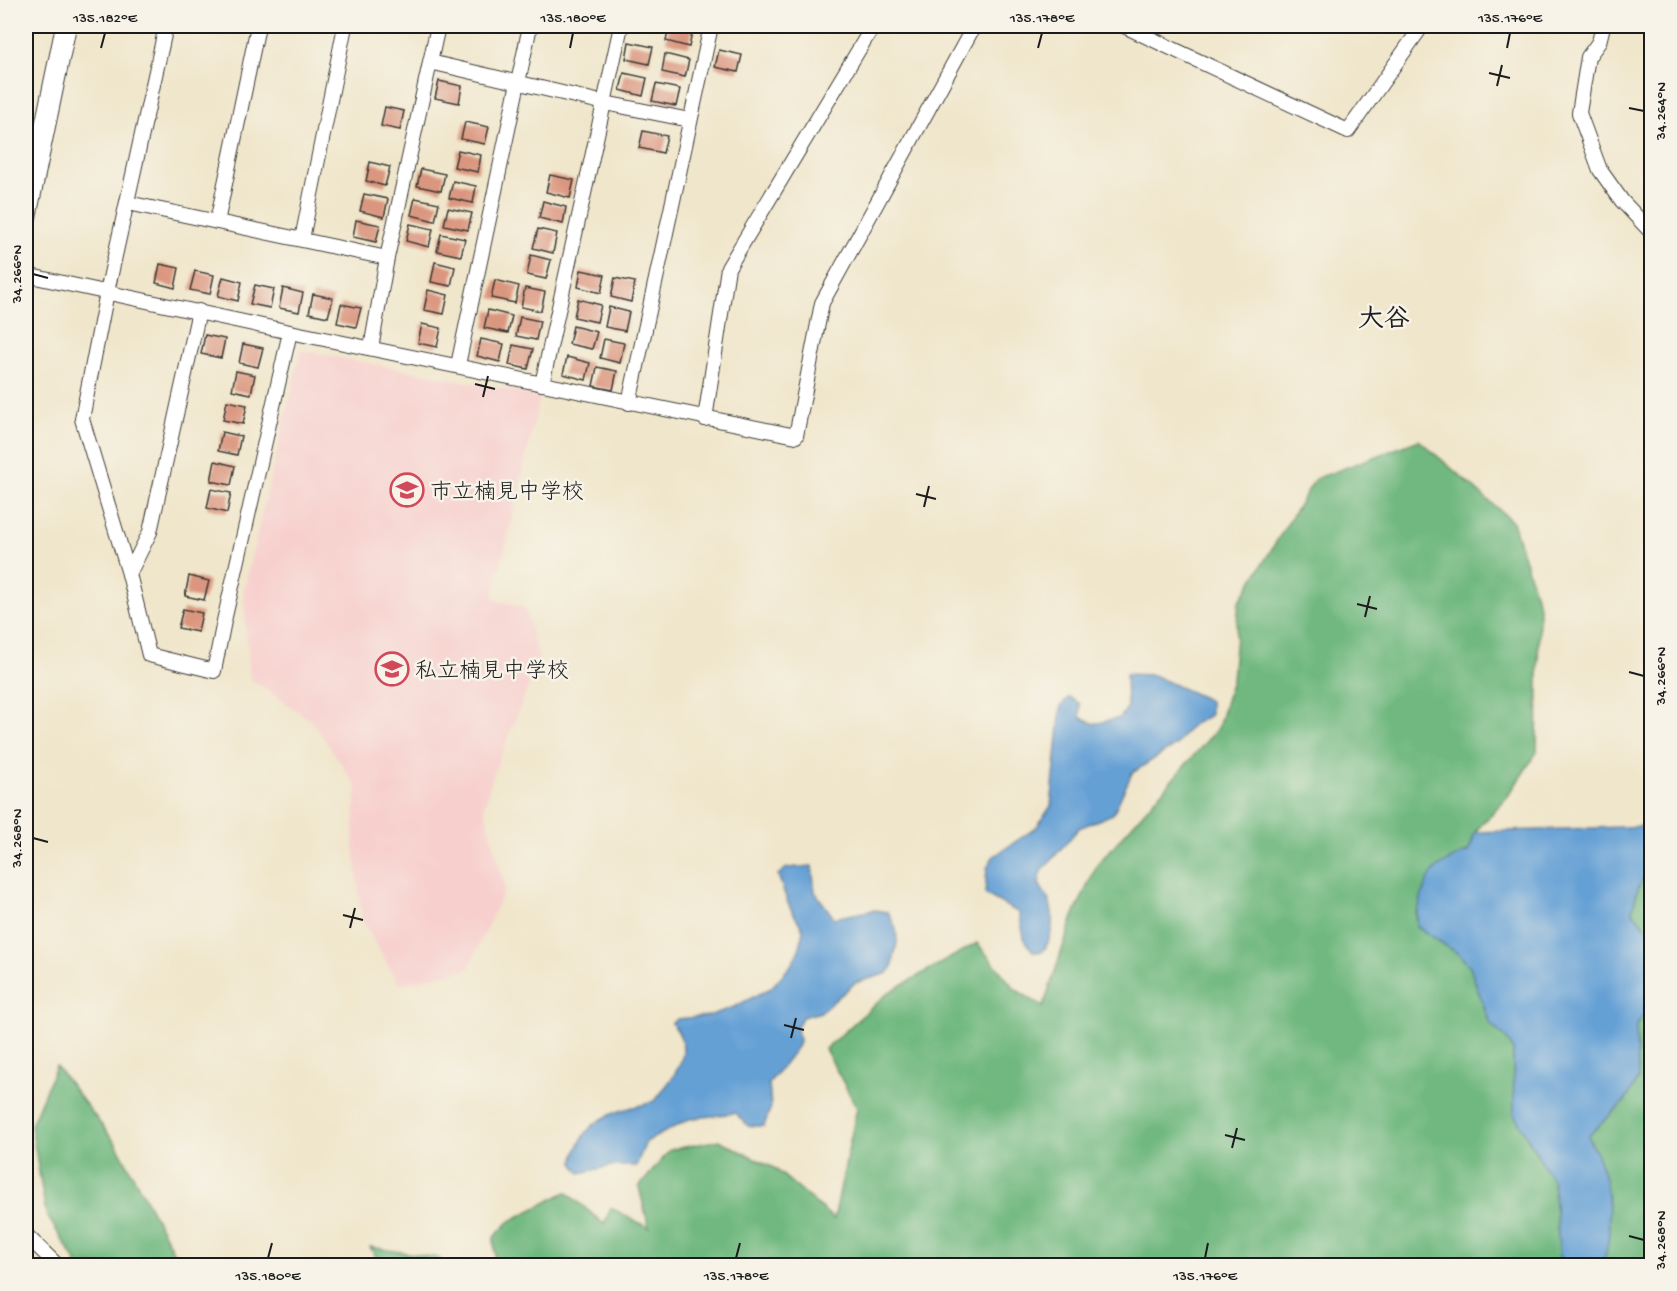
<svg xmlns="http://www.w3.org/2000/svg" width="1677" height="1291" viewBox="0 0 1677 1291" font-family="'Gochi Hand','Klee One',sans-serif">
  <rect width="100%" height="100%" fill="#f7f3e8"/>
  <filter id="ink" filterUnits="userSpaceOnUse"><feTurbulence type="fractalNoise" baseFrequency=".0167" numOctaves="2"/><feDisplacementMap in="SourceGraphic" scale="12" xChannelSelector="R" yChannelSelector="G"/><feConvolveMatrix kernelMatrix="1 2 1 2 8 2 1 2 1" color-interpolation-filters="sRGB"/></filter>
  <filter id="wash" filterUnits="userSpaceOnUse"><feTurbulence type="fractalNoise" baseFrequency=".008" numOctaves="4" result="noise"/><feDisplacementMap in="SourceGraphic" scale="24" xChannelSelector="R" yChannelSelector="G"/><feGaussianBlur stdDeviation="1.35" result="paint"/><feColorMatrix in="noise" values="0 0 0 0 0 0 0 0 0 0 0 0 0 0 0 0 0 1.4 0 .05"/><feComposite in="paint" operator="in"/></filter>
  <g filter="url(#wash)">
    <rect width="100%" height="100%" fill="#f0e6cb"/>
    <path fill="#f7d0ce" d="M 301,350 L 540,396 L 493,599 L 525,608 L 539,659 L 494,773 L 484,808 L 505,888 L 468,969 L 399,984 L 362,920 L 353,837 L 357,787 L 311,720 L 250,679 L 243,593 Z"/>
    <g fill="#6fb87f" stroke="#466a4e" stroke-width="1.5">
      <path d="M 1419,440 L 1513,522 L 1539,606 L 1537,752 L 1508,796 L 1475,832 L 1469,851 L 1436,869 L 1416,914 L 1417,926 L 1459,954 L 1470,967 L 1490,1024 L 1507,1039 L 1513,1050 L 1514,1114 L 1553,1182 L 1560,1257 L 1565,1265 L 495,1266 L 494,1237 L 510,1221 L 566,1192 L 604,1224 L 611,1208 L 649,1228 L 639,1187 L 670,1150 L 719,1140 L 774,1168 L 834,1219 L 857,1108 L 825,1049 L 889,992 L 977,943 L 1015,989 L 1043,1007 L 1073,917 L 1097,865 L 1218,728 L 1232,680 L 1239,602 L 1315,479 Z"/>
      <path d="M 1651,862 L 1651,939 L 1649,931 L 1632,911 L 1638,888 Z"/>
      <path d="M 1651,977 L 1651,1265 L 1600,1265 L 1604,1261 L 1606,1186 L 1603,1172 L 1588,1136 L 1625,1101 L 1638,1079 L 1636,1027 L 1643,1015 Z"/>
      <path d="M 56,1066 L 117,1145 L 177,1259 L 178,1265 L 75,1265 L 77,1263 L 46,1214 L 31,1125 Z"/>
      <path d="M 370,1247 L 438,1258 L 448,1265 L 381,1265 Z"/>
    </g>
    <g fill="#65a0d5" stroke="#405e78" stroke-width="1.5">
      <path d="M 1126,674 L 1153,675 L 1204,698 L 1210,702 L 1210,715 L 1192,725 L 1176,745 L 1132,773 L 1113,814 L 1079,828 L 1041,872 L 1039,884 C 1042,889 1046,895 1049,901 C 1055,916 1053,940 1042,952 L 1034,952 L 1025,942 L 1019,913 L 985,894 L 987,868 L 993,857 L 1037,827 L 1051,806 L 1061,706 L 1069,697 L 1080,704 L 1080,717 L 1094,724 L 1120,718 L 1127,708 Z"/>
      <path d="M 1651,826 L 1651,862 L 1638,888 L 1632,911 L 1649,931 L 1652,939 L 1651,977 L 1643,1015 L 1636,1027 L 1638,1079 L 1625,1101 L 1588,1136 C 1593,1148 1601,1161 1604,1174 C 1609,1195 1614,1249 1600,1265 L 1565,1265 L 1560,1257 L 1553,1182 L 1514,1114 L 1513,1050 L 1507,1039 L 1490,1024 L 1470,967 L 1459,954 L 1417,927 C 1416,911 1424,880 1436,869 C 1445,861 1459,856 1469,851 L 1475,832 Z"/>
      <path d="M 812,866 L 815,892 L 834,918 L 874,910 L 888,912 L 896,929 L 897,942 L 892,968 L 888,973 L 855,983 L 821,1012 L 802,1017 L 797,1028 L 799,1041 L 797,1047 L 769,1083 L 771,1107 L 764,1126 L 748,1126 L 735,1113 L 689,1119 L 646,1142 L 636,1166 L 611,1166 L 580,1173 L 573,1163 C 581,1127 600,1116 633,1107 C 640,1105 650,1104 655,1100 C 660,1096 663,1089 667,1085 C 683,1064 691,1046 672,1023 L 677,1019 L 708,1016 L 734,1007 L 771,988 L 792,964 L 800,947 L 803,929 L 789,906 L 778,875 L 787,868 Z"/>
    </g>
    <g id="blocks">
      <g fill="#db967f">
        <path d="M 669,26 L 693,29 L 689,47 L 666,41 Z"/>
        <path d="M 629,42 L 653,47 L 649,64 L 626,59 Z"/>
        <path d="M 719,50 L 742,55 L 738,72 L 715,67 Z"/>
        <path d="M 665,54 L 689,60 L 685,77 L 662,72 Z"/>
        <path d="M 624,73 L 647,78 L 643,96 L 620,90 Z"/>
        <path d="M 439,81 L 462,86 L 459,103 L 435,98 Z"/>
        <path d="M 656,84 L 680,89 L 676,106 L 652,101 Z"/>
        <path d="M 385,107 L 404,111 L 400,130 L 381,126 Z"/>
        <path d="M 465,122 L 489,127 L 485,144 L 461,139 Z"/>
        <path d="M 643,131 L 667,136 L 663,153 L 639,148 Z"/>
        <path d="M 458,150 L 481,155 L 478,172 L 454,167 Z"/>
        <path d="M 370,162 L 390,167 L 385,186 L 366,181 Z"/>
        <path d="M 421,169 L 445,174 L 441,191 L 417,186 Z"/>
        <path d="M 550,175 L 574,180 L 570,198 L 546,192 Z"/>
        <path d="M 453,181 L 476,186 L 473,203 L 449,198 Z"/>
        <path d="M 364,194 L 388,199 L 384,217 L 360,211 Z"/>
        <path d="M 415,198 L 439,203 L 435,221 L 411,215 Z"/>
        <path d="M 543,201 L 566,207 L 563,224 L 539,218 Z"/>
        <path d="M 448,208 L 472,213 L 468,230 L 444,225 Z"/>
        <path d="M 356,220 L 380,225 L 376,242 L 353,237 Z"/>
        <path d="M 410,224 L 433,229 L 429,247 L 406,241 Z"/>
        <path d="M 538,229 L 557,233 L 553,253 L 533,248 Z"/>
        <path d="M 441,234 L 465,239 L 461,256 L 437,251 Z"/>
        <path d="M 531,255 L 551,260 L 546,279 L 527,275 Z"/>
        <path d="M 435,262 L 455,267 L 451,286 L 431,282 Z"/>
        <path d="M 160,264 L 179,268 L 175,288 L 156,283 Z"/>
        <path d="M 581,270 L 605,275 L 601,293 L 578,287 Z"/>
        <path d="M 195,271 L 214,275 L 210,294 L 190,290 Z"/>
        <path d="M 223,277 L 242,282 L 238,301 L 218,296 Z"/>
        <path d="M 615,278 L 635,282 L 631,302 L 611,297 Z"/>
        <path d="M 495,280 L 519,286 L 515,303 L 491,298 Z"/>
        <path d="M 255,285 L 274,289 L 270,308 L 250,304 Z"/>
        <path d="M 283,288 L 303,293 L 299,312 L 279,308 Z"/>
        <path d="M 525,288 L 545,292 L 541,311 L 521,307 Z"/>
        <path d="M 428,290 L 448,295 L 444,314 L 424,310 Z"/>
        <path d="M 313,294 L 333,298 L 328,317 L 309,313 Z"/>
        <path d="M 578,299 L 601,305 L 597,322 L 574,317 Z"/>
        <path d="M 341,304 L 361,308 L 356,327 L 337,323 Z"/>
        <path d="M 609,307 L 629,312 L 625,331 L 605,327 Z"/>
        <path d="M 488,310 L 512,316 L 508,333 L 484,328 Z"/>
        <path d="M 520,317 L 540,321 L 536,340 L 516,336 Z"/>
        <path d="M 422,324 L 441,328 L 437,347 L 418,343 Z"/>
        <path d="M 573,326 L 597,332 L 592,349 L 569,344 Z"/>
        <path d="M 205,335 L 225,339 L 221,358 L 201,354 Z"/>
        <path d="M 481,339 L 504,344 L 500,362 L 477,356 Z"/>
        <path d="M 604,339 L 624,343 L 620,363 L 600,358 Z"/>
        <path d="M 243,344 L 263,348 L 258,367 L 239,363 Z"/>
        <path d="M 513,345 L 533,349 L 528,369 L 509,365 Z"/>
        <path d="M 567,357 L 590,363 L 586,380 L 563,374 Z"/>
        <path d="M 597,367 L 617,371 L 613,390 L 593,386 Z"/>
        <path d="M 236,371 L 255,375 L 251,394 L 232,390 Z"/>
        <path d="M 227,401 L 247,405 L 243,424 L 223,420 Z"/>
        <path d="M 222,432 L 241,436 L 237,455 L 218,451 Z"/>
        <path d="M 215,461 L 235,466 L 231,485 L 211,481 Z"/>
        <path d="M 211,489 L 231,493 L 227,513 L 207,508 Z"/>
        <path d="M 189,576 L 209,581 L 204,600 L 185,596 Z"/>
        <path d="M 183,609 L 202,613 L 198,632 L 178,628 Z"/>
      </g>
    </g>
  </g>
  <g filter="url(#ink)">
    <use href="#blocks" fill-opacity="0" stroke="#3c3a36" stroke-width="1.5"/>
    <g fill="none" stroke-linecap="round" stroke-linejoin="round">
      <defs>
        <g id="street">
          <path d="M 166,26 L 107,292 L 82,419 L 129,574 L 149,655 L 214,671 L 224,621 L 290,332"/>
          <path d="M 1124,26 L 1348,131 L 1422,26"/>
          <path d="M 1603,26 L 1599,42 L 1588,57 L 1579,113 L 1600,170 L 1622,201 L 1652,233"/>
          <path d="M 430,62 L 605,103 L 690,120"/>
          <path d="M 128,203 L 387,258"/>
          <path d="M 217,222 L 258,26"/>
          <path d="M 302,239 L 345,26"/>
          <path d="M 26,275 L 290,332 L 796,436 L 822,303 L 974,26"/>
          <path d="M 371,348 L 387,258 L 438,26"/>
          <path d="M 458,365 L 530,26"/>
          <path d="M 542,384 L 621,26"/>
          <path d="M 629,403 L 711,26"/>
          <path d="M 705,419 L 728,268 L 873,26"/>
          <path d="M 129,574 L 150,532 L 199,311"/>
          <path d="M 26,1235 L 58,1266"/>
        </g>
        <path id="secondary" d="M 26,217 L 66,26"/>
      </defs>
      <use href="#street" stroke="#3c3a36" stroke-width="16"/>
      <use href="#secondary" stroke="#3c3a36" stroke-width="22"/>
      <use href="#street" stroke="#fff" stroke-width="14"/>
      <use href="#secondary" stroke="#fff" stroke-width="20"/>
    </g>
  </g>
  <path fill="none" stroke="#1c1c1c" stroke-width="2" d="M 101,48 L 105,33M 570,48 L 573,33M 1038,48 L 1042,33M 1507,48 L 1510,33M 1489,73 L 1510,78M 1497,86 L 1502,65M 1629,108 L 1644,111M 33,274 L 48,278M 475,384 L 495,389M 483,397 L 488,376M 916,494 L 936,499M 924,507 L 929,486M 1357,604 L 1377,609M 1365,617 L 1370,596M 1629,672 L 1644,676M 33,838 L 48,842M 343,915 L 363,920M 350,928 L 355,908M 784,1025 L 804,1030M 791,1038 L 796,1018M 1225,1135 L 1245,1140M 1232,1148 L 1237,1128M 1629,1236 L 1644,1240M 268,1258 L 272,1243M 736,1258 L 740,1243M 1205,1258 L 1208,1243"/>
  <defs>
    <symbol id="school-ring" viewBox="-11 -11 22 22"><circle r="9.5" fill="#f7f3e8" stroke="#d1495b" stroke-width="1.5"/><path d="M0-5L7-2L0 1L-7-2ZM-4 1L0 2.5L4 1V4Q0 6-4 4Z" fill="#d1495b"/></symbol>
  </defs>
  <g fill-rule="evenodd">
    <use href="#school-ring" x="388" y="471" width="38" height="38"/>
    <use href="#school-ring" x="373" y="650" width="38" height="38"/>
  </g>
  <g text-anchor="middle" stroke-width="5" stroke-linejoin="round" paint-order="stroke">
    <g font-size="22" fill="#1c1c1c" stroke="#f7f3e8" text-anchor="start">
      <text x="430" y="498">市立楠見中学校</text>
      <text x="415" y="677">私立楠見中学校</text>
    </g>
    <g font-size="26" font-weight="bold" fill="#1c1c1c" stroke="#f7f3e8">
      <text x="1384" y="326">大谷</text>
    </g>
  </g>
  <rect width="1677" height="1291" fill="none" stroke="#f7f3e8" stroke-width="66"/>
  <rect x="33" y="33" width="1611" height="1225" fill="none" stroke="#1c1c1c" stroke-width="2"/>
  <g font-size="15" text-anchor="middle" fill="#1c1c1c">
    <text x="105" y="22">135.182°E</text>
    <text x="573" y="22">135.180°E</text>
    <text x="1042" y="22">135.178°E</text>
    <text x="1510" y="22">135.176°E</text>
    <text transform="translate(1660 111) rotate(-90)" y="5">34.264°N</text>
    <text transform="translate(16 274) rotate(-90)" y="5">34.266°N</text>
    <text transform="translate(1660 676) rotate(-90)" y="5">34.266°N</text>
    <text transform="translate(16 838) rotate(-90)" y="5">34.268°N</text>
    <text transform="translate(1660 1240) rotate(-90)" y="5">34.268°N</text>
    <text x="268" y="1280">135.180°E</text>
    <text x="736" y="1280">135.178°E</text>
    <text x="1205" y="1280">135.176°E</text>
  </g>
</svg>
